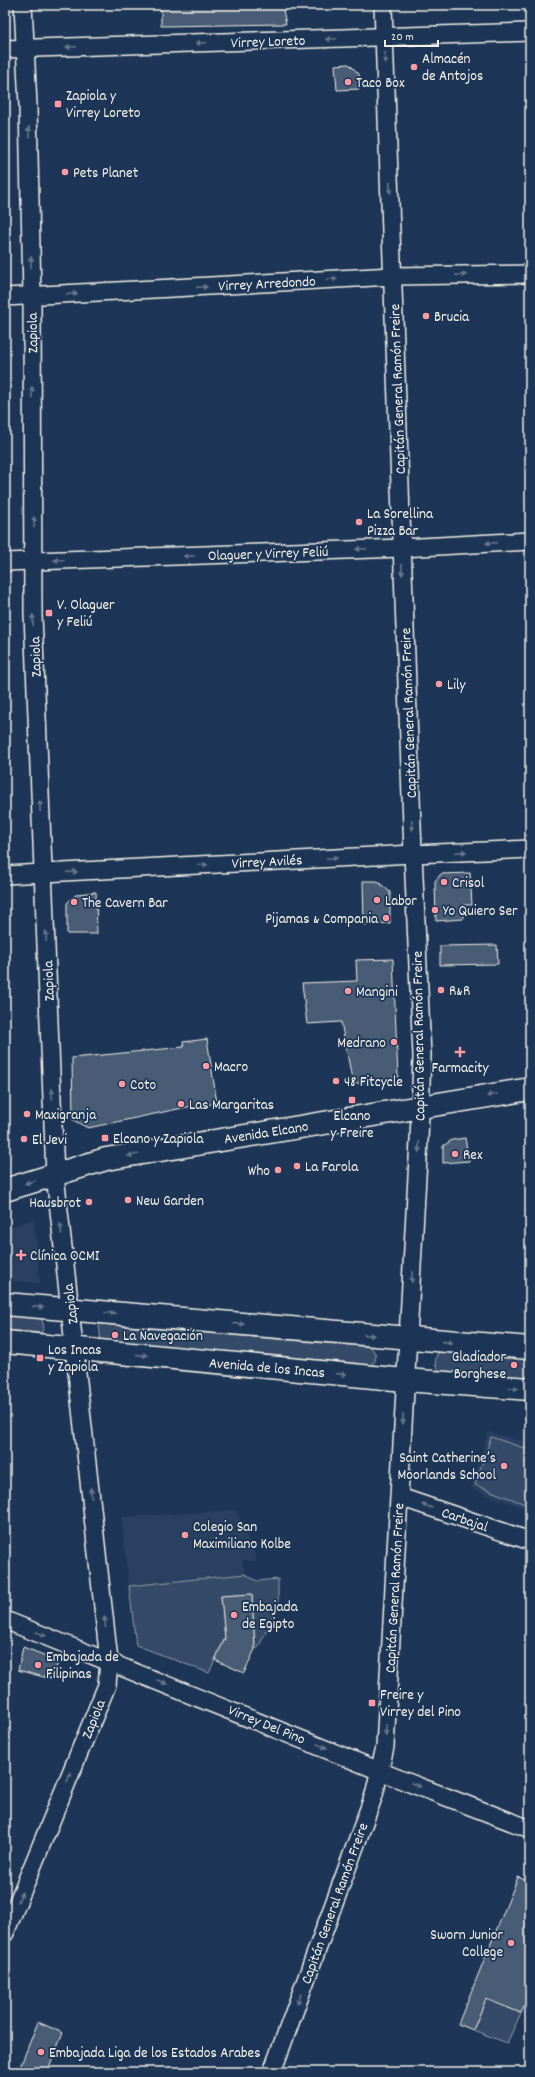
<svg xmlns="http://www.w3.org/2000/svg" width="535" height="2077" viewBox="0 0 535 2077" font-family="Dekko,sans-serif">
  <rect width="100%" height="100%" fill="#1d3557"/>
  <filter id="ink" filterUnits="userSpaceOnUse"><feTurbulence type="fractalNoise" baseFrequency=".025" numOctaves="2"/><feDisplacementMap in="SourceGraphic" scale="8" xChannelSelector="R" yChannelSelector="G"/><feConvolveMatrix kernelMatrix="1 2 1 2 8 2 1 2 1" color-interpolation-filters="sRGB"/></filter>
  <g filter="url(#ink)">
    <g fill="#2a4060">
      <path d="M 34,1219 L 40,1283 L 5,1281 L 5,1229 Z"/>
      <path d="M 488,1432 L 530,1443 L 530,1510 L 471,1489 Z"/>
      <path d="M 236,1510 L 258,1562 L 242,1559 L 245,1574 L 129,1586 L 121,1517 Z"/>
    </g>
    <g fill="#354a67" stroke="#949ea8">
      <path d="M 5,1314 L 41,1317 L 44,1327 L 41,1333 L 5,1330 Z"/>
      <path d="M 99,1324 L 371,1347 L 376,1355 L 375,1361 L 368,1367 L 101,1343 Z"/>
      <path d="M 443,1351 L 530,1358 L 530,1379 L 443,1373 C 435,1367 434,1364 437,1354 Z"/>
      <path d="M 491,1437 L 530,1450 L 530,1506 L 475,1485 Z"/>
      <path d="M 245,1574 L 257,1581 L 278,1579 L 278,1607 L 258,1648 L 255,1649 L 252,1594 L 221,1596 L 225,1638 L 209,1673 L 136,1645 L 129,1586 Z"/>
      <path d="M 486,1999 L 521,2013 L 507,2043 L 473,2030 Z"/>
    </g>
    <g fill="#485b74" stroke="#f4f1e8">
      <path d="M 161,5 L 282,5 L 286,24 L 161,26 Z"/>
      <path d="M 349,64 L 359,74 L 360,89 L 337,90 L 335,65 Z"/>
      <path d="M 470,873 L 472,905 L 463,905 L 463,919 L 436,921 L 435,881 L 441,874 Z"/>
      <path d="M 363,881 L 377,881 L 390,892 L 390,923 L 364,925 Z"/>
      <path d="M 96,892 L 97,934 L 67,934 L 67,903 L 77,894 Z"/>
      <path d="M 497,945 L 498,964 L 440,965 L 440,946 Z"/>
      <path d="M 393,959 L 398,1077 L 353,1084 L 341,1022 L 307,1024 L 302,983 L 357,981 L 356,960 Z"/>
      <path d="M 207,1039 L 217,1103 L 192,1108 L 192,1106 L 88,1128 L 73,1120 L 72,1058 L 184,1047 L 183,1042 Z"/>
      <path d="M 465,1138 L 469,1161 L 443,1163 L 443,1146 L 452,1140 Z"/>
      <path d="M 252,1594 L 255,1649 L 244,1673 L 215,1660 L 225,1638 L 221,1596 Z"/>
      <path d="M 23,1647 L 59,1661 L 51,1679 L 18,1670 Z"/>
      <path d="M 518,1877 L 530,1882 L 530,1995 L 521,2013 L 486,1999 L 473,2030 L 458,2024 Z"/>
      <path d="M 38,2022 L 63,2033 L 47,2072 L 18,2072 Z"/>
    </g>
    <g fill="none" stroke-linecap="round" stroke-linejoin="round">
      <defs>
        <g id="street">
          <path d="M 5,49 L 530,32"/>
          <path d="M 5,297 L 393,276 L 530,274"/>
          <path d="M 5,562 L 402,548 L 530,541"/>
          <path d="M 5,875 L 413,854 L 530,849"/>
          <path d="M 400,1497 L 530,1541"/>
          <path d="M 5,1620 L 402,1780 L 530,1829"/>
          <path d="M 5,1933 L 107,1685 L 109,1661 L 55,1175 L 33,614 L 32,296 L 28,105 L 23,5"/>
          <path d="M 272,2072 L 374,1795 L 385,1747 L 419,1141 L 422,1056 L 413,854 L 383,5"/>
        </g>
        <g id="secondary">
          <path d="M 5,1190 L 106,1159 L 530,1089"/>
          <path d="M 5,1304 L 530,1348"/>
          <path d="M 5,1342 L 405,1380 L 530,1389"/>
        </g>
      </defs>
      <use href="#street" stroke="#f4f1e8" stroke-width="20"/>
      <use href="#secondary" stroke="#f4f1e8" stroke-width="25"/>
      <use href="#street" stroke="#1d3557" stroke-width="17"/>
      <use href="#secondary" stroke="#1d3557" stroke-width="22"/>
    </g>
    <defs><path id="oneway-solid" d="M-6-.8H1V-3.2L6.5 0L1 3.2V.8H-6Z"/></defs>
    <g fill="#68778a">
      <use href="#oneway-solid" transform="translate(331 39) rotate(178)"/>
      <use href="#oneway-solid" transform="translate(201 43) rotate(178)"/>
      <use href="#oneway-solid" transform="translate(71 47) rotate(178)"/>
      <use href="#oneway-solid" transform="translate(385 58) rotate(88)"/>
      <use href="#oneway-solid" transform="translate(29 132) rotate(-91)"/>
      <use href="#oneway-solid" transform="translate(390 188) rotate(88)"/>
      <use href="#oneway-solid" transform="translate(31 262) rotate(-91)"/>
      <use href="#oneway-solid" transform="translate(461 275) rotate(-1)"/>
      <use href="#oneway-solid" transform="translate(332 279) rotate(-3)"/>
      <use href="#oneway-solid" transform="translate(202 287) rotate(-3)"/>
      <use href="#oneway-solid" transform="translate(72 294) rotate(-3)"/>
      <use href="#oneway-solid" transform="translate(32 392) rotate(-91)"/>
      <use href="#oneway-solid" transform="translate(34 522) rotate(-91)"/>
      <use href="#oneway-solid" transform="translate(491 543) rotate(177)"/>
      <use href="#oneway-solid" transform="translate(361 549) rotate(178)"/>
      <use href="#oneway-solid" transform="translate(189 556) rotate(178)"/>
      <use href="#oneway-solid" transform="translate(59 560) rotate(178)"/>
      <use href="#oneway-solid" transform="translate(402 570) rotate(88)"/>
      <use href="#oneway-solid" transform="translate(33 620) rotate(-92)"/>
      <use href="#oneway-solid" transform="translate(40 806) rotate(-92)"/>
      <use href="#oneway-solid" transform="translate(412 825) rotate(88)"/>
      <use href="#oneway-solid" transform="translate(461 852) rotate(-2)"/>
      <use href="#oneway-solid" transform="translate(332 858) rotate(-3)"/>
      <use href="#oneway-solid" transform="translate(202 865) rotate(-3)"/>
      <use href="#oneway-solid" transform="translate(72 872) rotate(-3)"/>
      <use href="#oneway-solid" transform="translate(46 936) rotate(-92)"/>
      <use href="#oneway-solid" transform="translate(52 1094) rotate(-92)"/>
      <use href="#oneway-solid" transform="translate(492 1095) rotate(170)"/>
      <use href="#oneway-solid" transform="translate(419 1147) rotate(93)"/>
      <use href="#oneway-solid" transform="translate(133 1155) rotate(170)"/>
      <use href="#oneway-solid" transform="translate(30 1182) rotate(163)"/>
      <use href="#oneway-solid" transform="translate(61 1229) rotate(-97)"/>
      <use href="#oneway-solid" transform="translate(412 1277) rotate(93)"/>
      <use href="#oneway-solid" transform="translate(38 1307) rotate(5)"/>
      <use href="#oneway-solid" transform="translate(110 1313) rotate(5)"/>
      <use href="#oneway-solid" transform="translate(239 1324) rotate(5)"/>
      <use href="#oneway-solid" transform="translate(369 1335) rotate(5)"/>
      <use href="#oneway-solid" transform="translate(447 1342) rotate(4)"/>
      <use href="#oneway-solid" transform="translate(142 1355) rotate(5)"/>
      <use href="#oneway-solid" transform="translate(341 1374) rotate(5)"/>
      <use href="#oneway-solid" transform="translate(513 1388) rotate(4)"/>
      <use href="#oneway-solid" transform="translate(403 1419) rotate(92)"/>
      <use href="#oneway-solid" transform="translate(91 1493) rotate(-96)"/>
      <use href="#oneway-solid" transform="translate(427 1506) rotate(-161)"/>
      <use href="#oneway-solid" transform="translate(105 1622) rotate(-96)"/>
      <use href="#oneway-solid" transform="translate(41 1634) rotate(22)"/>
      <use href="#oneway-solid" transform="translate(162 1682) rotate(22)"/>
      <use href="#oneway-solid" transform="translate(386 1730) rotate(93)"/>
      <use href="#oneway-solid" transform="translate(322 1746) rotate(22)"/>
      <use href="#oneway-solid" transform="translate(69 1777) rotate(-68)"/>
      <use href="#oneway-solid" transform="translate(416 1785) rotate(21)"/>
      <use href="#oneway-solid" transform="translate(20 1897) rotate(-68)"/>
      <use href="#oneway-solid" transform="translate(299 1999) rotate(110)"/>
    </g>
  </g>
  <g fill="#ff9aa2" stroke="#1d3557" stroke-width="1.5">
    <circle cx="414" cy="67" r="4"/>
    <circle cx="348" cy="82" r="4"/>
    <rect x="54" y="100" width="8" height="8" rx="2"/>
    <circle cx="65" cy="172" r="4"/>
    <circle cx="426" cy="316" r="4"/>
    <circle cx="359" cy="522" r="4"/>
    <rect x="45" y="609" width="8" height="8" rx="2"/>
    <circle cx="439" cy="684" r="4"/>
    <circle cx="444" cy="882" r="4"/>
    <circle cx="377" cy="900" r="4"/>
    <circle cx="74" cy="902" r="4"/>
    <circle cx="435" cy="910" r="4"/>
    <circle cx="386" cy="918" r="4"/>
    <circle cx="441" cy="990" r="4"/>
    <circle cx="348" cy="991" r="4"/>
    <circle cx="394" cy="1042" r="4"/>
    <path d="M458 1046h4v4h4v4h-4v4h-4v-4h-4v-4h4z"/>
    <circle cx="206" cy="1066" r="4"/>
    <circle cx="336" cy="1081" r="4"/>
    <circle cx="122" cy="1084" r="4"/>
    <rect x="348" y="1096" width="8" height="8" rx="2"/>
    <circle cx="181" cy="1104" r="4"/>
    <circle cx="27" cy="1114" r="4"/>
    <rect x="101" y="1134" width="8" height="8" rx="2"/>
    <circle cx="24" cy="1139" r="4"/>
    <circle cx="455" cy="1154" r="4"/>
    <circle cx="297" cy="1166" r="4"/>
    <circle cx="278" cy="1170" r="4"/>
    <circle cx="128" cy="1200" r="4"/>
    <circle cx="89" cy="1202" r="4"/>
    <path d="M19 1249h4v4h4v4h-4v4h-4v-4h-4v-4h4z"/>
    <circle cx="115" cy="1335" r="4"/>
    <rect x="36" y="1354" width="8" height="8" rx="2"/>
    <circle cx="514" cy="1365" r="4"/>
    <circle cx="504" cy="1466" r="4"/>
    <circle cx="185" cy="1535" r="4"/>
    <circle cx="234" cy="1615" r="4"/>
    <circle cx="38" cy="1665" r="4"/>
    <rect x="368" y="1699" width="8" height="8" rx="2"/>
    <circle cx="511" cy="1943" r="4"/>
    <circle cx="41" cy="2052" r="4"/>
  </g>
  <g text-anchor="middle" stroke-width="3.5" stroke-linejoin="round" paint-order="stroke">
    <g font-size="15" fill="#f4f1e8" stroke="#1d3557">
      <text transform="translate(268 41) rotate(-2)" y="5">Virrey Loreto</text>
      <text transform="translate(267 283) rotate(-3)" y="5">Virrey Arredondo</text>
      <text transform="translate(32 333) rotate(-91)" y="5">Zapiola</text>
      <text transform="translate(397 389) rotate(-92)" y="5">Capitán General Ramón Freire</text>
      <text transform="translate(268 553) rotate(-2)" y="5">Olaguer y Virrey Feliú</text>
      <text transform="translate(35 657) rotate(-92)" y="5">Zapiola</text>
      <text transform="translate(408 713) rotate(-92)" y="5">Capitán General Ramón Freire</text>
      <text transform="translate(267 861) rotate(-3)" y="5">Virrey Avilés</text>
      <text transform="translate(48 981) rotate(-92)" y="5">Zapiola</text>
      <text transform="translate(418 1036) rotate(-91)" y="5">Capitán General Ramón Freire</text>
      <text transform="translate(266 1132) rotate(-9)" y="5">Avenida Elcano</text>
      <text transform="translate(70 1304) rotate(-97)" y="5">Zapiola</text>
      <text transform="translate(267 1367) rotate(5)" y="5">Avenida de los Incas</text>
      <text transform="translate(465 1519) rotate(19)" y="5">Carbajal</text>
      <text transform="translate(394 1588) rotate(-87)" y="5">Capitán General Ramón Freire</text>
      <text transform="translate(93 1719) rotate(-68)" y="5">Zapiola</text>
      <text transform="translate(267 1724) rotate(22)" y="5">Virrey Del Pino</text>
      <text transform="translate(334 1903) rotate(-70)" y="5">Capitán General Ramón Freire</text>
    </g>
    <g font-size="15" fill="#f4f1e8" stroke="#1d3557" text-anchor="start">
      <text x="422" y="63">Almacén<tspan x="422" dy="17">de Antojos</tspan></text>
      <text x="356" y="87">Taco Box</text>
      <text x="66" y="100">Zapiola y<tspan x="66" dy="17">Virrey Loreto</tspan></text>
      <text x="73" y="177">Pets Planet</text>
      <text x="434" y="321">Brucia</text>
      <text x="367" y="518">La Sorellina<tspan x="367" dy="17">Pizza Bar</tspan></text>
      <text x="57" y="609">V. Olaguer<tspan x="57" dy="17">y Feliú</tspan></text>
      <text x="447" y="689">Lily</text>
      <text x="452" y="887">Crisol</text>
      <text x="385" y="905">Labor</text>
      <text x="82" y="907">The Cavern Bar</text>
      <text x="443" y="915">Yo Quiero Ser</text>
      <text x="378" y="923" text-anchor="end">Pijamas &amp; Compania</text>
      <text x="449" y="995">R&amp;R</text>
      <text x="356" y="996">Mangini</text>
      <text x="386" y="1047" text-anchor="end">Medrano</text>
      <text x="214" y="1071">Macro</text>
      <text x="460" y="1072" text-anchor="middle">Farmacity</text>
      <text x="344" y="1086">48 Fitcycle</text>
      <text x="130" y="1089">Coto</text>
      <text x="189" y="1109">Las Margaritas</text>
      <text x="35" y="1119">Maxigranja</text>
      <text x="352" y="1120" text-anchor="middle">Elcano<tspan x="352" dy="17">y Freire</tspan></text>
      <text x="113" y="1143">Elcano y Zapiola</text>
      <text x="32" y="1144">El Jevi</text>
      <text x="463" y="1159">Rex</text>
      <text x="305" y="1171">La Farola</text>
      <text x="270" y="1175" text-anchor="end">Who</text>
      <text x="136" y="1205">New Garden</text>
      <text x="81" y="1207" text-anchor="end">Hausbrot</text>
      <text x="30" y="1260">Clínica OCMI</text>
      <text x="123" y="1340">La Navegación</text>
      <text x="48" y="1354">Los Incas<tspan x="48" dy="17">y Zapiola</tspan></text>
      <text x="506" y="1361" text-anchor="end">Gladiador<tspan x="506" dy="17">Borghese</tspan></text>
      <text x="496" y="1462" text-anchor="end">Saint Catherine’s<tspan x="496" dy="17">Moorlands School</tspan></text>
      <text x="193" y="1531">Colegio San<tspan x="193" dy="17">Maximiliano Kolbe</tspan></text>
      <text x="242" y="1611">Embajada<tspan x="242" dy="17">de Egipto</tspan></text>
      <text x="46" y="1661">Embajada de<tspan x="46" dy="17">Filipinas</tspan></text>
      <text x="380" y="1699">Freire y<tspan x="380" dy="17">Virrey del Pino</tspan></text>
      <text x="503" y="1939" text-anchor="end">Sworn Junior<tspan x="503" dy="17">College</tspan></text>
      <text x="49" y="2057">Embajada Liga de los Estados Arabes</text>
    </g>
  </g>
  <rect width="535" height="2077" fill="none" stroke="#1d3557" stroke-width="20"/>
  <rect x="10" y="10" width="515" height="2057" fill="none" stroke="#f4f1e8" stroke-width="1.5" filter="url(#ink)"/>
  <path d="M385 40v6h53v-6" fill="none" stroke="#f4f1e8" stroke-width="2"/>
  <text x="391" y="40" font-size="12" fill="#f4f1e8" stroke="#1d3557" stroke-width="3" paint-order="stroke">20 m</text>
</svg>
